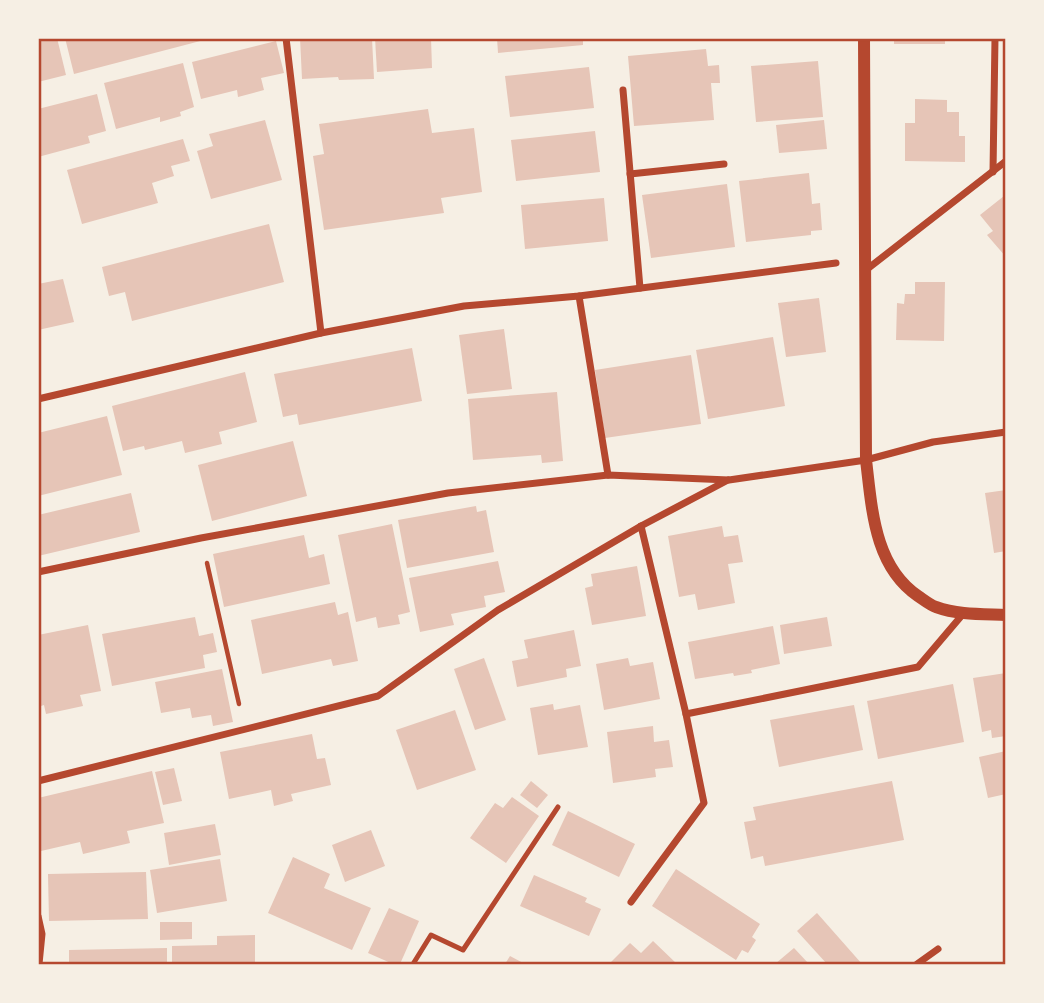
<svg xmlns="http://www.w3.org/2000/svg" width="1044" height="1003" viewBox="0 0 1044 1003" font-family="'Varela Round',sans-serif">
  <rect width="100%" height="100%" fill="#f6efe4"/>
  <g fill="#e6c5b7">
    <path d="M 51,38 L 57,38 L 66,75 L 38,82 L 38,42 Z"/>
    <path d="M 65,38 L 208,38 L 208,39 L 74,74 Z"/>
    <path d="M 300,38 L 372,38 L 374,79 L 339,80 L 338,77 L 302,79 Z"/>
    <path d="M 375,38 L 431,38 L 432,68 L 377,72 Z"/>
    <path d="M 497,38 L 583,38 L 583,45 L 498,53 Z"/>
    <rect x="894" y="38" width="51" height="6"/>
    <path d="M 276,41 L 284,73 L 261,78 L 264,90 L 238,97 L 237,90 L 201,99 L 192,62 Z"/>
    <path d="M 706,49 L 708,66 L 719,65 L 720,83 L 711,83 L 714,120 L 634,126 L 628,56 Z"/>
    <path d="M 818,61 L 823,117 L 756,122 L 751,66 Z"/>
    <path d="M 183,63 L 194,107 L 180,112 L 181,116 L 160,122 L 160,117 L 116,129 L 104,83 Z"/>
    <path d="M 589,67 L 594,108 L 510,117 L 505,76 Z"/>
    <path d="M 97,94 L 106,131 L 88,136 L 90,143 L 38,157 L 38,109 Z"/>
    <path d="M 915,99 L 947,100 L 947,112 L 959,112 L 959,136 L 965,136 L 965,162 L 905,161 L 905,123 L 915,123 Z"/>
    <path d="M 428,109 L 432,133 L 474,128 L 482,192 L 441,198 L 444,213 L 324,230 L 313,156 L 324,154 L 319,124 Z"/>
    <path d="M 265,120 L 282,180 L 211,199 L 197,151 L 213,146 L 209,134 Z"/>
    <path d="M 824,120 L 827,149 L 779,153 L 776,125 Z"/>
    <path d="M 595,131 L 600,172 L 516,181 L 511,140 Z"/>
    <path d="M 183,139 L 190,161 L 171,166 L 174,176 L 152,183 L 158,203 L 82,224 L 67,170 Z"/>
    <path d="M 809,173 L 812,204 L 820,203 L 822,230 L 811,231 L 811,235 L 746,242 L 739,181 Z"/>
    <path d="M 727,184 L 735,247 L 651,258 L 642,195 Z"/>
    <path d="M 1004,196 L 1006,197 L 1006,257 L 987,235 L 993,231 L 980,215 Z"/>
    <path d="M 604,198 L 608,241 L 525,249 L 521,205 Z"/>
    <path d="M 269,224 L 284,282 L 132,321 L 125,292 L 109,296 L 102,267 Z"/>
    <path d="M 63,279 L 74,322 L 38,330 L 38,284 Z"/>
    <path d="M 915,282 L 945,282 L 944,341 L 896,340 L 897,303 L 904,304 L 905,294 L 915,294 Z"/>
    <path d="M 819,298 L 826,352 L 786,357 L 778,303 Z"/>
    <path d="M 504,329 L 512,389 L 467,394 L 459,335 Z"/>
    <path d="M 773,337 L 785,406 L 708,419 L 696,350 Z"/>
    <path d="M 412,348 L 422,401 L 299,425 L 297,414 L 283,417 L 274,374 Z"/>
    <path d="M 691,355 L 701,424 L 605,438 L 595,370 Z"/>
    <path d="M 245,372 L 257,422 L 219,432 L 222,444 L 185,453 L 182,441 L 145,450 L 144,446 L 123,451 L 112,406 Z"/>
    <path d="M 557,392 L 563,461 L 542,463 L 541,455 L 473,460 L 468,399 Z"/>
    <path d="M 107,416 L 122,475 L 38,496 L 38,433 Z"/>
    <path d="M 293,441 L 307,496 L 212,521 L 198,465 Z"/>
    <path d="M 1006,490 L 1006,551 L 994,553 L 985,493 Z"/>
    <path d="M 131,493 L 140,532 L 38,556 L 38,515 Z"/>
    <path d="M 476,506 L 477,512 L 486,510 L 494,552 L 407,568 L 398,520 Z"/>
    <path d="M 392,524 L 410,612 L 398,615 L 400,624 L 378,628 L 376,617 L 356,622 L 338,535 Z"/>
    <path d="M 722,526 L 724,537 L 738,535 L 743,562 L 728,564 L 735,603 L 698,610 L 695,594 L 679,597 L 668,536 Z"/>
    <path d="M 304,535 L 309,558 L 324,554 L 330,584 L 224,607 L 213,554 Z"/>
    <path d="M 498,561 L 505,592 L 484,596 L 486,607 L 451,614 L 454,625 L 420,632 L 409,578 Z"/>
    <path d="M 637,566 L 646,616 L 592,625 L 585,588 L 593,586 L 591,574 Z"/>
    <path d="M 335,602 L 338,615 L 348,612 L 358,661 L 333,666 L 331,659 L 262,674 L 251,620 Z"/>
    <path d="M 195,617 L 199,636 L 213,633 L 217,652 L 203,655 L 205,668 L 112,686 L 102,634 Z"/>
    <path d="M 827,617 L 832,646 L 784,654 L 780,625 Z"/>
    <path d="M 88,625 L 101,691 L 80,695 L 83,706 L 46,714 L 44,705 L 38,707 L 38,635 Z"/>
    <path d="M 773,626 L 780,664 L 751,670 L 752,673 L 734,676 L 733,673 L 695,679 L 688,642 Z"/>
    <path d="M 574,630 L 581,666 L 566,669 L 567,677 L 517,687 L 512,661 L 528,658 L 524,640 Z"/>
    <path d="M 484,658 L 506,720 L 475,730 L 454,669 Z"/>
    <path d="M 628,658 L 630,666 L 653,662 L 660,699 L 604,710 L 596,664 Z"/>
    <path d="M 222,669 L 233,722 L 213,726 L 211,715 L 192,718 L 190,708 L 161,713 L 155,682 Z"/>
    <path d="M 1006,673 L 1006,736 L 992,738 L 991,730 L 982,732 L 973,678 Z"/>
    <path d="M 953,684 L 964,742 L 878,759 L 867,701 Z"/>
    <path d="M 553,704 L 554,710 L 580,705 L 588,747 L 538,755 L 530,708 Z"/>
    <path d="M 854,705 L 863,750 L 779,767 L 770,720 Z"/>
    <path d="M 455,710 L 476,770 L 417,790 L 396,730 Z"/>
    <path d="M 653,726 L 654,742 L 669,740 L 673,767 L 655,769 L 656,777 L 613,783 L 607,732 Z"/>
    <path d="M 312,734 L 317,759 L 325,758 L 331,785 L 291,794 L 293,801 L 274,806 L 271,790 L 229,799 L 220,752 Z"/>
    <path d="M 1006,751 L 1006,794 L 988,798 L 979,757 Z"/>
    <path d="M 174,768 L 182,801 L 163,805 L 155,772 Z"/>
    <path d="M 152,771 L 164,823 L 127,831 L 130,843 L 83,854 L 80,842 L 41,851 L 38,798 Z"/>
    <path d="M 531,781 L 548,795 L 537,808 L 520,795 Z"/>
    <path d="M 892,781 L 904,840 L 765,866 L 763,856 L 751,859 L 744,822 L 756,820 L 753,807 Z"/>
    <path d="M 512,797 L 539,816 L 506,863 L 470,838 L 495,803 L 503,808 Z"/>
    <path d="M 568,811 L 635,844 L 619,877 L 552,845 Z"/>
    <path d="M 215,824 L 221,855 L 169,865 L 164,833 Z"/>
    <path d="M 371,830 L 385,866 L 345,882 L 332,845 Z"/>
    <path d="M 293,857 L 330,874 L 324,888 L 371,908 L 352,950 L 268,913 Z"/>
    <path d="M 220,859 L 227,901 L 157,913 L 150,870 Z"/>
    <path d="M 676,869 L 760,924 L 752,937 L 756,940 L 748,953 L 742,950 L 736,960 L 652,906 Z"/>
    <path d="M 146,872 L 148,919 L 49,921 L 48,874 Z"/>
    <path d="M 534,875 L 587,898 L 585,902 L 601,909 L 589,936 L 520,906 Z"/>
    <path d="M 389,908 L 419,921 L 400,964 L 393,964 L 368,953 Z"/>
    <path d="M 817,913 L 862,964 L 827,964 L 797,931 Z"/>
    <path d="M 160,922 L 192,922 L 192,939 L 160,940 Z"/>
    <path d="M 255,935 L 255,964 L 172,964 L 172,946 L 217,945 L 217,936 Z"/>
    <path d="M 653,941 L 677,964 L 609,964 L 630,943 L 641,953 Z"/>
    <path d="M 167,948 L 167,964 L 69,964 L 69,950 Z"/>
    <path d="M 794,948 L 809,964 L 775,964 Z"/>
    <path d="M 510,956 L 525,964 L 505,964 Z"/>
  </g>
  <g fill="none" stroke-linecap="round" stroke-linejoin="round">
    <path stroke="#b5482f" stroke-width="4.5" d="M 207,563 L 239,704"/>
    <path stroke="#b5482f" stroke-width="5" d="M 413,964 L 431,935 L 463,950 L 558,807"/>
    <g stroke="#b5482f" stroke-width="7">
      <path d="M 286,38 L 321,333"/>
      <path d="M 623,90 L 640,288"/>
      <path d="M 993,172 L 995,38"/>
      <path d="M 630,174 L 724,164"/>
      <path d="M 866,270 L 1006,161"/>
      <path d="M 579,296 L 608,475"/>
      <path d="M 38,399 L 321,333 L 464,306 L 579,296 L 836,263"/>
      <path d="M 38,572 L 201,538 L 448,493 L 608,475 L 729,480 L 866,460 L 933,442 L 1006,432"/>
      <path d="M 686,714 L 918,667 L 963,614"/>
      <path d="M 38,781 L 378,696 L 498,610 L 641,526 L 728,480"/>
      <path d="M 631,902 L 704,803 L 686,714 L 641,526"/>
      <path d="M 38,916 L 42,934 L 39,964"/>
      <path d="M 917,964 L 938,949"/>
    </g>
    <path stroke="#b5482f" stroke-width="12" d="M 864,38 L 866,460 C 872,509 874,566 918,596 C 924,600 930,605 936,607 C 958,615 982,614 1006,615"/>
  </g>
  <rect width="1044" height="1003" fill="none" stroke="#f6efe4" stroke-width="80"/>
  <rect x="40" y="40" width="964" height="923" fill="none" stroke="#b5482f" stroke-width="2.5"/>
</svg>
